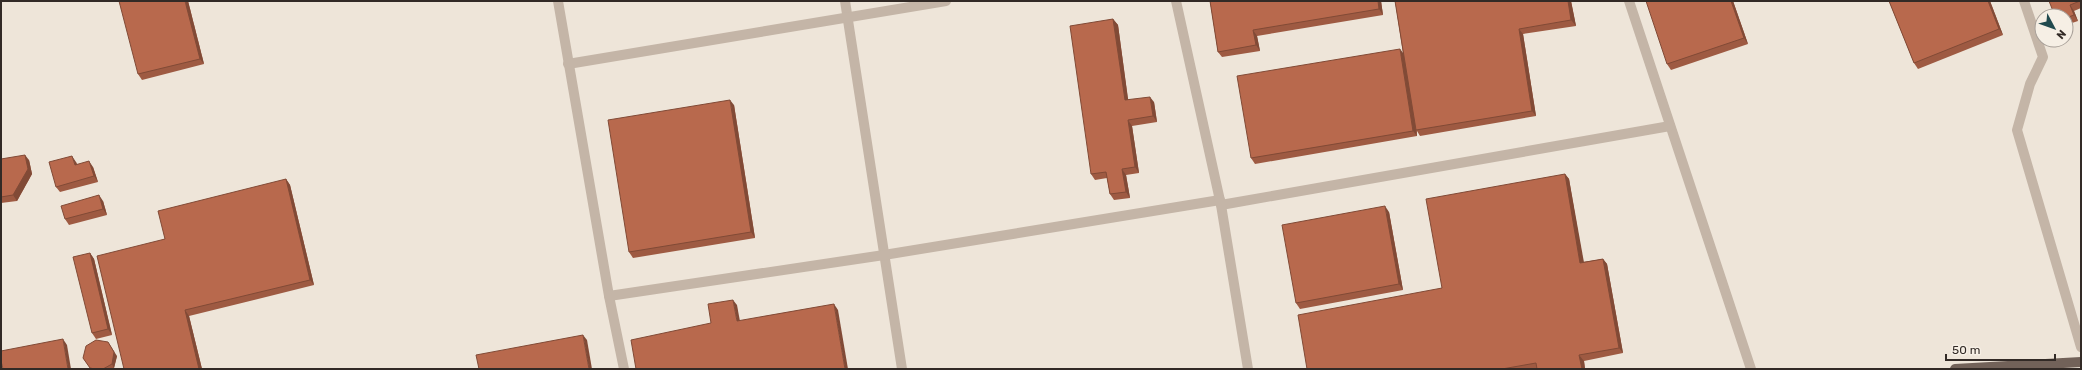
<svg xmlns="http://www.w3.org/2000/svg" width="2082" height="370" viewBox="0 0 2082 370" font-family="Rubik,sans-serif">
  <rect width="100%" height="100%" fill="#eee5d9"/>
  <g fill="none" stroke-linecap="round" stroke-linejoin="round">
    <g stroke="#c4b5a7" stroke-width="10">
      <path d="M 558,1 L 609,296 L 624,369"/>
      <path d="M 845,1 L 902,369"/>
      <path d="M 1629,1 L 1751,369"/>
      <path d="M 2024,1 L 2043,57 L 2030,84 L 2017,130 L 2081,347"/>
      <path d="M 568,64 L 946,1"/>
      <path d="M 1221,205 L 1670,126"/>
      <path d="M 609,296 L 884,255 L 1220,200"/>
    </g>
    <path stroke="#c4b5a7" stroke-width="10" d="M 1176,1 L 1221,205 L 1248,369"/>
    <path stroke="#726259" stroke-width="10" d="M 1955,369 L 2081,362"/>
  </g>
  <g fill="#9e5a42">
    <path d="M 188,1 L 204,64 L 142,80 L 138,74 Z"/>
    <path d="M 1210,1 L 1381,1 L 1383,15 L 1257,36 L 1260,51 L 1222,57 L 1218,52 Z"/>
    <path d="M 1395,1 L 1571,1 L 1576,26 L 1523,34 L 1536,116 L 1420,136 L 1417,131 L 1417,136 L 1255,164 L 1251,158 L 1403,53 Z"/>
    <path d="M 1733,1 L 1748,44 L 1671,70 L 1667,64 Z"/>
    <path d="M 1889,1 L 1990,1 L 2003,35 L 1918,69 L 1914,63 Z"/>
    <path d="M 2049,1 L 2081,1 L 2081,8 L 2074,11 L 2078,21 L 2066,25 L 2066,16 Z"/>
    <path d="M 1113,19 L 1118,25 L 1128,100 L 1154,102 L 1157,122 L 1132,126 L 1139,173 L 1126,175 L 1130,198 L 1114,200 L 1110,194 L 1107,178 L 1095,180 L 1091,174 Z"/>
    <path d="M 734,105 L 755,238 L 633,258 L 629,252 Z"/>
    <path d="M 1,159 L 29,160 L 32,174 L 17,201 L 1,203 Z"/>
    <path d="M 76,162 L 77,164 L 93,167 L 98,182 L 60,192 L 56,187 Z"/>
    <path d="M 1565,174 L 1569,179 L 1583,262 L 1603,259 L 1607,264 L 1623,353 L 1584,361 L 1585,369 L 1307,369 L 1442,288 Z"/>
    <path d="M 286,179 L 290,185 L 314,285 L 189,316 L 202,369 L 124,369 L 165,239 Z"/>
    <path d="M 103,201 L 107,215 L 69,225 L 65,219 Z"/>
    <path d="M 1389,212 L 1403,290 L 1300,309 L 1296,303 Z"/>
    <path d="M 90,253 L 94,259 L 112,335 L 96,339 L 92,333 Z"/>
    <path d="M 117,356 L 114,368 L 112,369 L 91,369 L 83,358 Z"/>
  </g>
  <g fill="#814a36">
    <path d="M 185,1 L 188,1 L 204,64 L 200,59 Z"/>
    <path d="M 1378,1 L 1381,1 L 1383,15 L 1379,9 Z"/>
    <path d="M 1568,1 L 1571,1 L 1576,26 L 1571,20 Z"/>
    <path d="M 1731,1 L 1733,1 L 1748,44 L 1744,38 Z"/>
    <path d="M 1988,1 L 1990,1 L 2003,35 L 1999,29 Z"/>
    <path d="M 2070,5 L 2074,11 L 2078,21 L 2074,15 Z"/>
    <path d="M 1113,19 L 1118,25 L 1129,106 L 1125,100 Z"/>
    <path d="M 1519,29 L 1523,34 L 1536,116 L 1532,111 Z"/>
    <path d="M 1253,30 L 1257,36 L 1260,51 L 1256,45 Z"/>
    <path d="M 1400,49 L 1404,54 L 1417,136 L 1413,131 Z"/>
    <path d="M 1150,97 L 1154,102 L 1157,122 L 1153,116 Z"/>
    <path d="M 730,100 L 734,105 L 755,238 L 751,232 Z"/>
    <path d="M 1128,120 L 1132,126 L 1139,173 L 1135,167 Z"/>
    <path d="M 25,155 L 29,160 L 32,174 L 17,201 L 13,195 Z"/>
    <path d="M 72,156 L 76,162 L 79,171 L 75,165 Z"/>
    <path d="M 89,161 L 93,167 L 98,182 L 94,176 Z"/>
    <path d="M 1122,169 L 1126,175 L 1130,198 L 1126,192 Z"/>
    <path d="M 1565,174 L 1569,179 L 1585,268 L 1580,263 Z"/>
    <path d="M 286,179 L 290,185 L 314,285 L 310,280 Z"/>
    <path d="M 99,195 L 103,201 L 107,215 L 103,209 Z"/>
    <path d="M 1385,206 L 1389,212 L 1403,290 L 1399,284 Z"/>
    <path d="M 90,253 L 94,259 L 112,335 L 108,329 Z"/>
    <path d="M 1603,259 L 1607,264 L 1623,353 L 1619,348 Z"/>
    <path d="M 733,300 L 737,305 L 741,327 L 737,321 Z"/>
    <path d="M 834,304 L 838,310 L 848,369 L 845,369 Z"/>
    <path d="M 185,310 L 189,316 L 202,369 L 199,369 Z"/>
    <path d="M 583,335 L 587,340 L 592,369 L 589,369 Z"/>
    <path d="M 63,339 L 67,345 L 71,369 L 68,369 Z"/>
    <path d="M 108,342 L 117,356 L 114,368 L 112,364 Z"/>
    <path d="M 1579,355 L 1584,361 L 1585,369 L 1582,369 Z"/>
  </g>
  <g fill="#b8694d" stroke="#814a36">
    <path d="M 119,1 L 185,1 L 200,59 L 138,74 Z"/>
    <path d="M 1210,1 L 1378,1 L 1379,9 L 1253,30 L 1256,45 L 1218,52 Z"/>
    <path d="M 1395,1 L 1568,1 L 1571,20 L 1519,29 L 1532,111 L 1416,130 Z"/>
    <path d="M 1646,1 L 1731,1 L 1744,38 L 1667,64 Z"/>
    <path d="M 1889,1 L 1988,1 L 1999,29 L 1914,63 Z"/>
    <path d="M 2049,1 L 2080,1 L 2070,5 L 2074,15 L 2066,18 L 2066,16 L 2055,16 Z"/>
    <path d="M 1113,19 L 1125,100 L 1150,97 L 1153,116 L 1128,120 L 1135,167 L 1122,169 L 1126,192 L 1110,194 L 1106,172 L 1091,174 L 1070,26 Z"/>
    <path d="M 1400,49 L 1413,131 L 1251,158 L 1237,76 Z"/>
    <path d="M 730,100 L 751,232 L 629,252 L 608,120 Z"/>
    <path d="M 25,155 L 28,169 L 13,195 L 1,197 L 1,159 Z"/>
    <path d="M 72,156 L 75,165 L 89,161 L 94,176 L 56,187 L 49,162 Z"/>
    <path d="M 1565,174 L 1580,263 L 1603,259 L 1619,348 L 1579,355 L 1582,369 L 1537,369 L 1536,363 L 1502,369 L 1307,369 L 1298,315 L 1442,288 L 1426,199 Z"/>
    <path d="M 286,179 L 310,280 L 185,310 L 199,369 L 124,369 L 97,256 L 165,239 L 158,211 Z"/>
    <path d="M 99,195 L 103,209 L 65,219 L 61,206 Z"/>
    <path d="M 1385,206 L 1399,284 L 1296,303 L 1282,225 Z"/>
    <path d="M 90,253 L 108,329 L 92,333 L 73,257 Z"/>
    <path d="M 733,300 L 737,321 L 834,304 L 845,369 L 636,369 L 631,340 L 711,323 L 708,304 Z"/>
    <path d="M 583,335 L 589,369 L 479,369 L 476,355 Z"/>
    <path d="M 63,339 L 68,369 L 3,369 L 1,361 L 1,351 Z"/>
    <path d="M 96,340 L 108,342 L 114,352 L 112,364 L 103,369 L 95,369 L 90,368 L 83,358 L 86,346 Z"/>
  </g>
  <rect width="2082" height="370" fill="none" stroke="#322a26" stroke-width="4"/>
  <g transform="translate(2054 28) rotate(131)"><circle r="19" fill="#f6efe5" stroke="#a8a099"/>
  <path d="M0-3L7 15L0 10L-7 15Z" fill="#214a4e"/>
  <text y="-6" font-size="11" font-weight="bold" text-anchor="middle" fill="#322a26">N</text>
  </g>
  <path d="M1946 354v6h109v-6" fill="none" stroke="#322a26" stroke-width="2"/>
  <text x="1952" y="354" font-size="12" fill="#322a26" stroke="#f6efe5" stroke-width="3" paint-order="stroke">50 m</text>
</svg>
